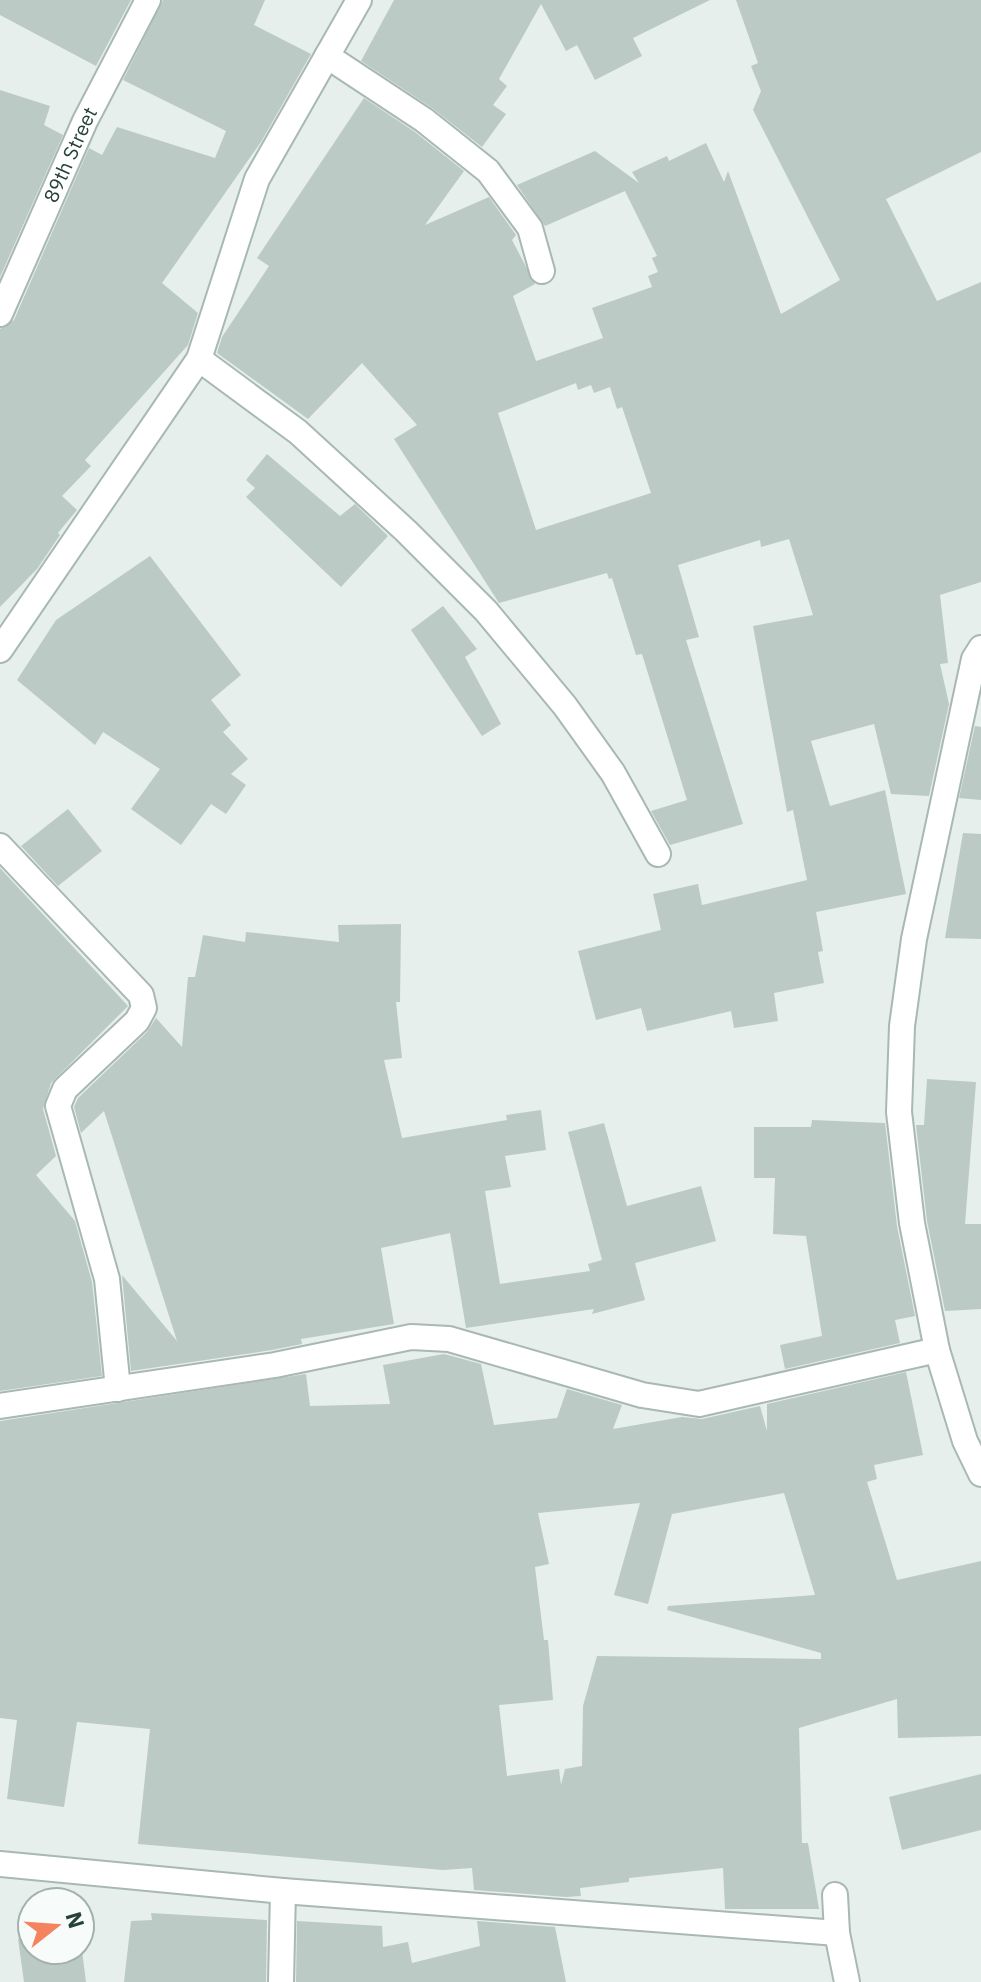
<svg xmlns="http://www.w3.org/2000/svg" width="981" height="1982" viewBox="0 0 981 1982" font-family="'IBM Plex Sans',sans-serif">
  <rect width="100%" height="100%" fill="#e6efeb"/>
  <g fill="#bbcac4" fill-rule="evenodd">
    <path d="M 0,0 L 131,0 L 96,66 L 0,15 Z"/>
    <path d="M 163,0 L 265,0 L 254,25 L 311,54 L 261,142 L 162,283 L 198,313 L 188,345 L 85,460 L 91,466 L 62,496 L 77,510 L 58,533 L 60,535 L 37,569 L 0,607 L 0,329 L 14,320 L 89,148 L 102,155 L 117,127 L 215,158 L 226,131 L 123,80 Z"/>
    <path d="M 394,0 L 710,0 L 633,38 L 642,56 L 595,80 L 577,45 L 566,51 L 541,4 L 499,79 L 507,86 L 493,105 L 506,114 L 482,147 L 432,108 L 361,61 Z"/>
    <path d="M 736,0 L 981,0 L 981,152 L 886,199 L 937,301 L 981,282 L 981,582 L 940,595 L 948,663 L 940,664 L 949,704 L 929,796 L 891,794 L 874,724 L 811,741 L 830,806 L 885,790 L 906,894 L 816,912 L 823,951 L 818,952 L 824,983 L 774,993 L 778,1021 L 734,1028 L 731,1011 L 647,1031 L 641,1008 L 596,1020 L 578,951 L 661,930 L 653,894 L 698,884 L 702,905 L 807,880 L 793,810 L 787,812 L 753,626 L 813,615 L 789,539 L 761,547 L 760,540 L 678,565 L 699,637 L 686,640 L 743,824 L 670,845 L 651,811 L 687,800 L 642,654 L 636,655 L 612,578 L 609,579 L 607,573 L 499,603 L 394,439 L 417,425 L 362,363 L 308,419 L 217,353 L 222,337 L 269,266 L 257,258 L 364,98 L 415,132 L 464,171 L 425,225 L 489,197 L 516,235 L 512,240 L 535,284 L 513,296 L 536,361 L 603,338 L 592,308 L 652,287 L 648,276 L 658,272 L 652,258 L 657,256 L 625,191 L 545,226 L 517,185 L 595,151 L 639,183 L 632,172 L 667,156 L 669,161 L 706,143 L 724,182 L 728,171 L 781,314 L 840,280 L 753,110 L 761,91 L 751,66 L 758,63 ZM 576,383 L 578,390 L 591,385 L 594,393 L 610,387 L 617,409 L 622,407 L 651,493 L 536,530 L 498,413 Z"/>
    <path d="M 0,90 L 50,106 L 44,125 L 63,135 L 0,277 Z"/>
    <path d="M 267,454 L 340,516 L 355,504 L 388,536 L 341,587 L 246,497 L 255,488 L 246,480 Z"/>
    <path d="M 150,556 L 241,675 L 211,700 L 231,725 L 223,732 L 248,759 L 231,774 L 246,785 L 226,814 L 211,804 L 181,845 L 131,809 L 160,769 L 103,732 L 95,745 L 17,680 L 56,620 Z"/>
    <path d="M 443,606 L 477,649 L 465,657 L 501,724 L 482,736 L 411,630 Z"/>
    <path d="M 975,726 L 981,727 L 981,800 L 959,798 Z"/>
    <path d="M 68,809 L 102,851 L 58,886 L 21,846 Z"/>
    <path d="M 963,833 L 981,834 L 981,939 L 945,938 Z"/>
    <path d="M 0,868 L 128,1006 L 51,1083 L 43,1109 L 56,1156 L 36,1175 L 75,1221 L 92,1282 L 102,1376 L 0,1391 Z"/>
    <path d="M 401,924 L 400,1002 L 396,1002 L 402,1058 L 384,1060 L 402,1138 L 507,1120 L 506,1115 L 541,1110 L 546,1150 L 505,1156 L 511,1187 L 485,1191 L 500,1284 L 590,1271 L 588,1264 L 602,1260 L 568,1132 L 604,1123 L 627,1206 L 701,1186 L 716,1241 L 635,1263 L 645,1300 L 592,1314 L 594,1309 L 466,1328 L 450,1233 L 381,1248 L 394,1324 L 301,1339 L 302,1344 L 272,1350 L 131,1371 L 122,1275 L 177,1341 L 104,1111 L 81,1133 L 74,1107 L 78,1098 L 147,1032 L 156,1018 L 182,1047 L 188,977 L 195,977 L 203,935 L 245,942 L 246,932 L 339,942 L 338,925 Z"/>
    <path d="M 927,1079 L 976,1082 L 965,1224 L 981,1224 L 981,1309 L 945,1311 L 927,1221 L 916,1125 L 924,1125 Z"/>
    <path d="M 812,1120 L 885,1123 L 897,1226 L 915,1316 L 895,1320 L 900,1343 L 785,1369 L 780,1345 L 822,1336 L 806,1236 L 773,1234 L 775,1178 L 754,1178 L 754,1127 L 811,1127 Z"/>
    <path d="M 444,1354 L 481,1364 L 494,1425 L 557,1418 L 567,1389 L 622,1405 L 613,1429 L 682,1417 L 702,1419 L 760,1406 L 767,1431 L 767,1404 L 906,1372 L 923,1455 L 874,1465 L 877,1479 L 867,1482 L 897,1580 L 981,1561 L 981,1736 L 898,1738 L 897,1699 L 799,1728 L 802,1843 L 808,1843 L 819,1909 L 725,1909 L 723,1868 L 629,1878 L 629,1882 L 580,1888 L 581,1896 L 566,1897 L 474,1890 L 472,1868 L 443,1870 L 138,1844 L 150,1729 L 77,1722 L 64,1807 L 7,1799 L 17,1720 L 0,1718 L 0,1421 L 306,1374 L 310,1406 L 390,1404 L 383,1365 ZM 784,1493 L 815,1595 L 668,1606 L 667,1610 L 821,1653 L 821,1659 L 597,1656 L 583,1706 L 582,1766 L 565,1769 L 561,1785 L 559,1769 L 507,1776 L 499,1705 L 553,1700 L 548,1640 L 544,1640 L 535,1567 L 549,1564 L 538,1513 L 640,1503 L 614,1595 L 648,1604 L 672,1514 Z"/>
    <path d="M 981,1774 L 981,1830 L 902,1850 L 889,1797 Z"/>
    <path d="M 151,1913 L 267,1920 L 266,1982 L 124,1982 L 131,1921 L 152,1920 Z"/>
    <path d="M 297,1921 L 382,1926 L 383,1947 L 408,1942 L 412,1963 L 480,1946 L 477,1921 L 555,1927 L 566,1982 L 296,1982 Z"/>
    <path d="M 80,1935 L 86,1982 L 24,1982 L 18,1939 L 32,1937 L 32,1950 L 80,1950 Z"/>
  </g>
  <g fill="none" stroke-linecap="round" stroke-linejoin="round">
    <defs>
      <g id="minor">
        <path d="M 327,56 L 424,120 L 488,171 L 530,228 L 542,271"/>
        <path id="s1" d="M 0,314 L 85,121 L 148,0"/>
        <path d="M 199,359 L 298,432 L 406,531 L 486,611 L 565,706 L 613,773 L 658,854"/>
        <path d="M 981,648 L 974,659 L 914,939 L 902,1026 L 899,1112 L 912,1223 L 937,1350 L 965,1441 L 981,1474"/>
        <path d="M 0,650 L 199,359 L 257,179 L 359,0"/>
        <path d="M 0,846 L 141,995 L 144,1008 L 137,1021 L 65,1089 L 58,1106 L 107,1279 L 118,1389"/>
        <path d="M 0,1406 L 275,1365 L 411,1337 L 449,1339 L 642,1395 L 699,1404 L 937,1350"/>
        <path d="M 0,1864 L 283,1891 L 281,1982"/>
        <path d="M 283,1891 L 837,1933"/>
        <path d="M 835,1895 L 837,1933 L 847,1982"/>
      </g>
    </defs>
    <use href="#minor" stroke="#a8b8b2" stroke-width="28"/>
    <use href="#minor" stroke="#fff" stroke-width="24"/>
  </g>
  <g text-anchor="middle" stroke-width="6" stroke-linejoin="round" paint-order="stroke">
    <g font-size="20" fill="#24423a" stroke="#f7fbf9">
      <text dy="7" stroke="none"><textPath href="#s1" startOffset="174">89th Street</textPath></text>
    </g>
  </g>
  <g transform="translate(56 1926) rotate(73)"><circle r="38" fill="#f7fbf9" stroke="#a3b1ad" stroke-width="2"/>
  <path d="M0-6L14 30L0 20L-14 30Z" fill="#f4845f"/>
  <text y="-12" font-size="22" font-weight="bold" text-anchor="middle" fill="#24423a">N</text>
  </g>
</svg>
